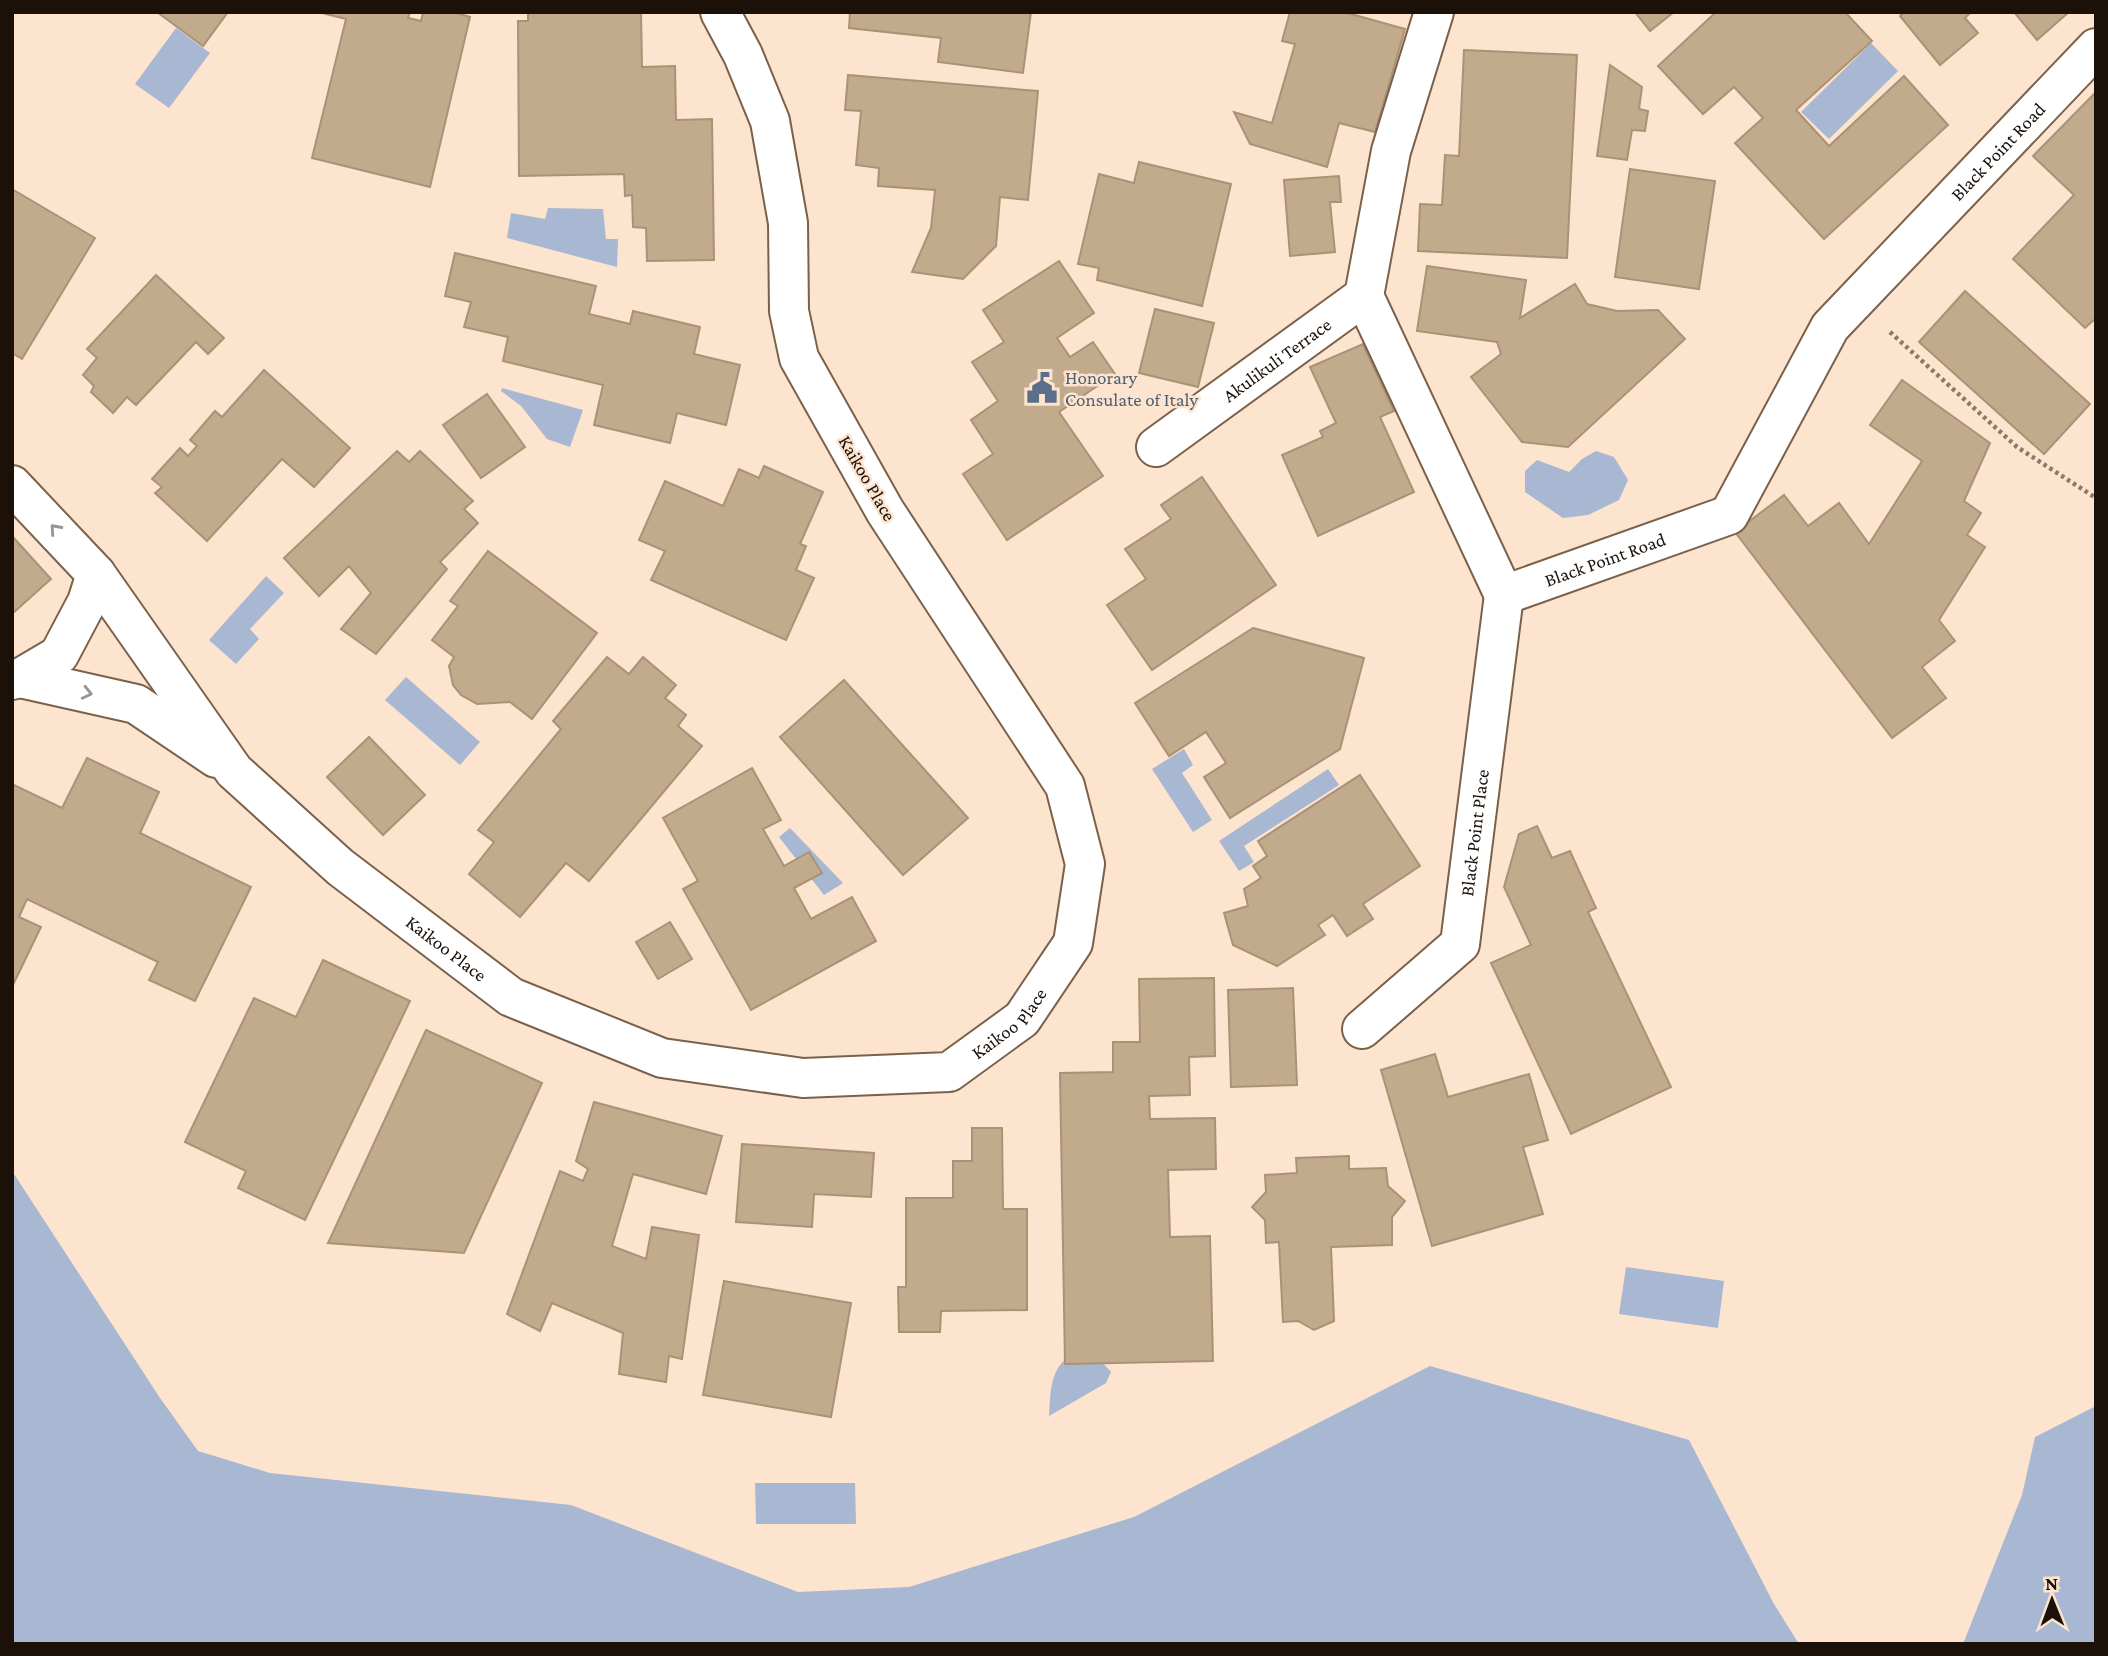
<svg xmlns="http://www.w3.org/2000/svg" width="2108" height="1656" viewBox="0 0 2108 1656" font-family="'Crimson Pro',serif">
  <rect width="100%" height="100%" fill="#fde4cf"/>
  <g fill="#a8b7d2">
    <path d="M 176,28 L 210,53 L 169,108 L 135,84 Z"/>
    <path d="M 1871,43 L 1898,71 L 1829,139 L 1801,112 Z"/>
    <path d="M 548,208 L 603,209 L 606,239 L 618,239 L 617,267 L 507,238 L 511,213 L 545,219 Z"/>
    <path d="M 502,388 L 583,410 L 570,447 L 547,439 L 521,406 L 501,391 Z"/>
    <path d="M 1596,451 L 1614,457 L 1628,480 L 1619,500 L 1588,515 L 1563,518 L 1525,492 L 1525,471 L 1537,460 L 1569,472 L 1582,459 Z"/>
    <path d="M 266,576 L 284,593 L 250,629 L 259,639 L 236,664 L 209,640 Z"/>
    <path d="M 406,677 L 480,742 L 460,765 L 385,700 Z"/>
    <path d="M 1184,749 L 1193,765 L 1182,773 L 1212,820 L 1193,832 L 1152,769 Z"/>
    <path d="M 1328,769 L 1339,785 L 1244,846 L 1254,862 L 1239,871 L 1219,841 Z"/>
    <path d="M 790,828 L 843,883 L 824,895 L 779,837 Z"/>
    <path d="M 12,1171 L 160,1398 L 198,1451 L 270,1473 L 571,1505 L 798,1592 L 909,1587 L 1134,1517 L 1430,1366 L 1689,1440 L 1774,1604 L 1799,1644 L 12,1644 Z"/>
    <path d="M 1626,1267 L 1724,1281 L 1718,1328 L 1619,1314 Z"/>
    <path d="M 1068,1357 L 1103,1363 L 1111,1372 L 1106,1383 L 1049,1416 C 1051,1393 1049,1372 1068,1357 Z"/>
    <path d="M 2096,1406 L 2096,1644 L 1963,1644 L 2022,1495 L 2035,1437 Z"/>
    <path d="M 755,1483 L 855,1483 L 856,1524 L 756,1524 Z"/>
  </g>
  <g fill="#c2aa8d" stroke="#aa9276" stroke-width="2">
    <path d="M 157,12 L 228,12 L 203,46 Z"/>
    <path d="M 318,12 L 410,12 L 408,18 L 421,21 L 423,12 L 453,12 L 470,17 L 430,187 L 312,158 L 346,19 Z"/>
    <path d="M 528,12 L 641,12 L 642,67 L 675,66 L 676,120 L 712,119 L 714,260 L 647,261 L 646,228 L 633,227 L 632,195 L 625,196 L 624,174 L 519,176 L 518,21 L 528,21 Z"/>
    <path d="M 850,12 L 1031,12 L 1023,73 L 938,62 L 941,38 L 849,28 Z"/>
    <path d="M 1290,12 L 1344,12 L 1405,29 L 1375,132 L 1339,123 L 1327,167 L 1250,144 L 1234,112 L 1272,123 L 1295,44 L 1282,41 Z"/>
    <path d="M 1635,12 L 1674,12 L 1650,31 Z"/>
    <path d="M 1716,12 L 1845,12 L 1872,41 L 1796,110 L 1829,146 L 1904,76 L 1948,125 L 1824,239 L 1735,143 L 1763,118 L 1734,87 L 1703,114 L 1658,66 Z"/>
    <path d="M 1904,12 L 1971,12 L 1965,18 L 1978,33 L 1940,65 L 1900,16 Z"/>
    <path d="M 2014,12 L 2069,12 L 2037,40 Z"/>
    <path d="M 1464,50 L 1577,55 L 1567,258 L 1418,251 L 1420,204 L 1442,205 L 1445,155 L 1459,156 Z"/>
    <path d="M 1610,65 L 1642,87 L 1639,109 L 1648,111 L 1645,131 L 1632,130 L 1627,160 L 1597,156 Z"/>
    <path d="M 848,75 L 1038,91 L 1028,200 L 1000,197 L 996,246 L 963,279 L 912,272 L 931,228 L 935,190 L 878,186 L 879,168 L 856,165 L 861,111 L 845,110 Z"/>
    <path d="M 2096,92 L 2096,318 L 2085,328 L 2013,259 L 2074,195 L 2033,156 Z"/>
    <path d="M 1139,162 L 1231,184 L 1202,306 L 1097,280 L 1099,268 L 1078,264 L 1099,174 L 1134,183 Z"/>
    <path d="M 1630,169 L 1715,181 L 1699,289 L 1615,277 Z"/>
    <path d="M 1339,176 L 1341,202 L 1330,202 L 1335,252 L 1290,256 L 1284,180 Z"/>
    <path d="M 12,189 L 95,238 L 22,359 L 12,353 Z"/>
    <path d="M 455,253 L 596,286 L 589,314 L 630,324 L 633,311 L 700,327 L 694,354 L 740,365 L 726,425 L 677,413 L 670,443 L 594,425 L 603,385 L 503,361 L 508,337 L 464,327 L 471,302 L 445,296 Z"/>
    <path d="M 1059,261 L 1094,313 L 1057,338 L 1070,357 L 1093,342 L 1115,374 L 1059,412 L 1103,476 L 1007,540 L 963,474 L 993,454 L 971,420 L 998,401 L 972,362 L 1004,342 L 983,310 Z"/>
    <path d="M 1427,266 L 1526,280 L 1520,318 L 1575,284 L 1587,304 L 1617,311 L 1658,310 L 1685,339 L 1568,447 L 1522,442 L 1471,377 L 1501,354 L 1497,342 L 1417,331 Z"/>
    <path d="M 156,275 L 224,338 L 208,354 L 196,342 L 136,405 L 127,397 L 113,413 L 91,392 L 94,386 L 83,375 L 97,358 L 87,349 Z"/>
    <path d="M 1965,291 L 2090,404 L 2044,454 L 1919,342 Z"/>
    <path d="M 1155,309 L 1214,323 L 1198,387 L 1139,373 Z"/>
    <path d="M 1363,344 L 1394,411 L 1380,417 L 1414,492 L 1318,536 L 1282,455 L 1323,437 L 1320,431 L 1336,423 L 1310,367 Z"/>
    <path d="M 264,370 L 350,448 L 314,487 L 282,459 L 207,541 L 155,493 L 162,487 L 152,479 L 180,448 L 188,456 L 197,446 L 190,440 L 215,411 L 222,417 Z"/>
    <path d="M 1902,380 L 1990,443 L 1964,501 L 1981,513 L 1967,535 L 1985,547 L 1939,620 L 1955,641 L 1922,667 L 1946,698 L 1892,738 L 1735,532 L 1784,495 L 1808,526 L 1839,503 L 1869,544 L 1922,461 L 1870,425 Z"/>
    <path d="M 487,394 L 525,447 L 481,478 L 443,425 Z"/>
    <path d="M 397,451 L 409,462 L 420,451 L 473,501 L 464,509 L 478,523 L 440,562 L 447,569 L 376,654 L 341,629 L 371,593 L 349,566 L 319,596 L 284,558 Z"/>
    <path d="M 764,466 L 823,492 L 800,544 L 806,546 L 796,570 L 814,578 L 786,640 L 651,580 L 665,551 L 639,540 L 665,481 L 723,506 L 739,469 L 759,478 Z"/>
    <path d="M 1202,477 L 1276,585 L 1152,670 L 1107,605 L 1146,579 L 1125,549 L 1171,519 L 1161,505 Z"/>
    <path d="M 12,536 L 51,579 L 12,614 Z"/>
    <path d="M 488,551 L 597,633 L 532,719 L 510,702 L 477,704 L 461,695 L 453,685 L 449,666 L 454,657 L 432,640 L 458,606 L 450,601 Z"/>
    <path d="M 1253,628 L 1364,658 L 1340,749 L 1230,818 L 1204,777 L 1226,763 L 1206,732 L 1169,756 L 1135,703 Z"/>
    <path d="M 607,657 L 629,674 L 643,657 L 676,685 L 665,698 L 686,715 L 678,726 L 702,746 L 589,881 L 566,863 L 520,917 L 469,874 L 494,842 L 478,830 L 561,729 L 553,721 Z"/>
    <path d="M 844,680 L 968,818 L 903,875 L 780,737 Z"/>
    <path d="M 369,737 L 425,795 L 383,835 L 327,777 Z"/>
    <path d="M 87,758 L 159,792 L 140,833 L 251,887 L 195,1001 L 149,980 L 158,962 L 27,899 L 19,917 L 41,927 L 12,987 L 12,784 L 62,808 Z"/>
    <path d="M 752,768 L 781,820 L 763,829 L 784,866 L 809,852 L 822,873 L 794,888 L 811,919 L 852,897 L 876,941 L 751,1010 L 683,889 L 698,881 L 663,818 Z"/>
    <path d="M 1360,775 L 1420,866 L 1363,904 L 1373,919 L 1347,936 L 1333,915 L 1318,925 L 1325,935 L 1277,966 L 1233,945 L 1224,913 L 1248,906 L 1244,889 L 1261,878 L 1253,866 L 1267,856 L 1258,841 Z"/>
    <path d="M 1537,826 L 1552,858 L 1570,851 L 1596,908 L 1588,912 L 1671,1087 L 1571,1134 L 1491,963 L 1531,945 L 1504,887 L 1519,834 Z"/>
    <path d="M 670,922 L 692,959 L 658,979 L 636,942 Z"/>
    <path d="M 323,960 L 410,1001 L 305,1220 L 238,1188 L 246,1171 L 185,1142 L 254,998 L 296,1017 Z"/>
    <path d="M 1214,978 L 1215,1056 L 1189,1057 L 1190,1095 L 1149,1096 L 1150,1119 L 1215,1118 L 1216,1169 L 1168,1170 L 1170,1237 L 1210,1236 L 1213,1361 L 1065,1364 L 1060,1073 L 1113,1072 L 1113,1042 L 1140,1042 L 1139,979 Z"/>
    <path d="M 1293,988 L 1297,1085 L 1231,1087 L 1228,990 Z"/>
    <path d="M 426,1030 L 542,1083 L 464,1253 L 328,1243 Z"/>
    <path d="M 1435,1054 L 1448,1097 L 1529,1074 L 1548,1140 L 1523,1147 L 1543,1214 L 1432,1246 L 1381,1070 Z"/>
    <path d="M 594,1102 L 722,1136 L 706,1194 L 633,1174 L 612,1246 L 646,1259 L 652,1227 L 699,1235 L 682,1359 L 669,1356 L 666,1382 L 619,1374 L 623,1333 L 552,1303 L 540,1331 L 507,1314 L 560,1171 L 583,1181 L 588,1169 L 576,1161 Z"/>
    <path d="M 972,1128 L 1002,1128 L 1003,1209 L 1027,1209 L 1027,1310 L 941,1311 L 940,1332 L 899,1332 L 898,1287 L 906,1287 L 906,1198 L 953,1198 L 953,1161 L 972,1161 Z"/>
    <path d="M 742,1144 L 874,1153 L 871,1197 L 814,1194 L 812,1227 L 736,1222 Z"/>
    <path d="M 1349,1156 L 1349,1169 L 1386,1168 L 1388,1186 L 1405,1201 L 1392,1217 L 1392,1245 L 1331,1247 L 1334,1321 L 1314,1330 L 1298,1321 L 1283,1322 L 1279,1242 L 1266,1243 L 1265,1220 L 1252,1207 L 1266,1192 L 1265,1175 L 1297,1173 L 1296,1158 Z"/>
    <path d="M 724,1281 L 851,1303 L 831,1417 L 703,1395 Z"/>
  </g>
  <g fill="none" stroke-linecap="round" stroke-linejoin="round">
    <defs>
      <g id="street">
        <path d="M 1434,12 L 1391,151 L 1364,296 L 1504,595"/>
        <path id="s1" d="M 1156,447 L 1364,296"/>
        <path id="s2" d="M 12,485 L 96,574 L 234,771 L 340,867 L 511,997 L 662,1058 L 803,1078 L 949,1072 L 1022,1019 L 1073,943 L 1085,864 L 1065,786 L 885,511 L 799,358 L 789,311 L 788,223 L 770,121 L 743,55 L 720,12"/>
        <path id="s3" d="M 1504,595 L 1729,515 L 1830,327 L 2096,48"/>
        <path d="M 20,678 L 136,704 L 216,758"/>
        <path d="M 12,680 L 20,678 L 59,655 L 87,602 L 96,574"/>
        <path id="s4" d="M 1362,1029 L 1460,944 L 1504,595"/>
      </g>
    </defs>
    <use href="#street" stroke="#7b614a" stroke-width="42"/>
    <path stroke="#8b796a" stroke-width="4.5" stroke-dasharray="3.5 3.5" stroke-linecap="butt" d="M 1890,332 L 2017,447 L 2096,498"/>
    <use href="#street" stroke="#fff" stroke-width="38"/>
  </g>
  <defs><path id="oneway-chevron" d="M-2-3.5L2.5 0L-2 3.5" fill="none" stroke-width="1.6" stroke-linecap="round" stroke-linejoin="round" transform="scale(1.75)"/></defs>
  <g stroke="#989490">
    <use href="#oneway-chevron" transform="translate(55 529) rotate(-132)"/>
    <use href="#oneway-chevron" transform="translate(87 693) rotate(13)"/>
  </g>
  <defs>
    <symbol id="civic-bare" viewBox="-9 -9 18 18"><path d="M-.6-6.5H3V-4.5H.6V-3L4-1V1h2V6H-6V1h2V-1L-.6-3ZM-1.2 2.5V6h2.4V2.5Z" fill="#5c6f8a" stroke="#fde4cf" stroke-width="2.5" paint-order="stroke"/></symbol>
  </defs>
  <g fill-rule="evenodd">
    <use href="#civic-bare" x="1020" y="366" width="44" height="44"/>
  </g>
  <g text-anchor="middle" stroke-width="5" stroke-linejoin="round" paint-order="stroke">
    <g font-size="19" fill="#1b1108" stroke="#fde4cf">
      <text dy="7" stroke="none"><textPath href="#s3" startOffset="695">Black Point Road</textPath></text>
      <text dy="7" stroke="none"><textPath href="#s1" startOffset="149">Akulikuli Terrace</textPath></text>
      <text transform="translate(868 478) rotate(60)" y="7">Kaikoo Place</text>
      <text dy="7" stroke="none"><textPath href="#s3" startOffset="107">Black Point Road</textPath></text>
      <text dy="7" stroke="none"><textPath href="#s4" startOffset="242">Black Point Place</textPath></text>
      <text dy="7" stroke="none"><textPath href="#s2" startOffset="640">Kaikoo Place</textPath></text>
      <text dy="7" stroke="none"><textPath href="#s2" startOffset="1250">Kaikoo Place</textPath></text>
    </g>
    <g font-size="19" fill="#4e5e75" stroke="#fde4cf" text-anchor="start">
      <text x="1065" y="384">Honorary<tspan x="1065" dy="22">Consulate of Italy</tspan></text>
    </g>
  </g>
  <rect width="2108" height="1656" fill="none" stroke="#1b1108" stroke-width="28"/>
  <g transform="translate(2052 1600) rotate(359)" stroke="#fde4cf" stroke-width="5" paint-order="stroke">
  <path d="M0-5L12 26L0 18L-12 26Z" fill="#1b1108"/>
  <text y="-10" font-size="19" font-weight="bold" text-anchor="middle" fill="#1b1108">N</text>
  </g>
</svg>
